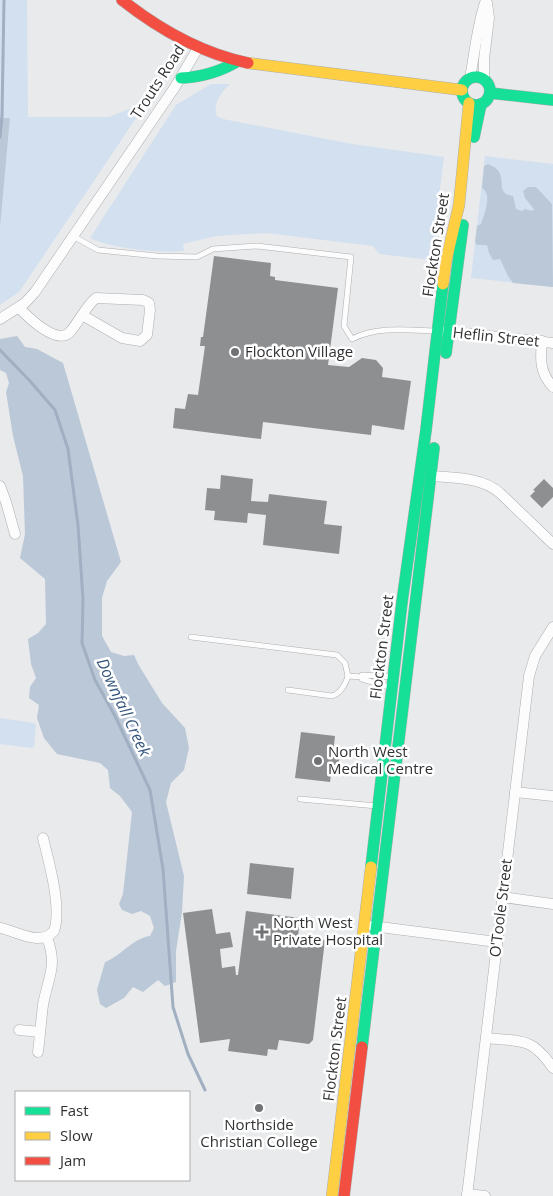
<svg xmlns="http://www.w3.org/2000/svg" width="553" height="1196" viewBox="0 0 553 1196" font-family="'Open Sans',sans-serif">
  <rect width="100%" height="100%" fill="#e8eaec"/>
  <g fill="#d3e0ef">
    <path d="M 0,0 L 27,0 L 28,117 L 109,117 L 147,102 L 19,292 L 0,305 L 0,228 L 10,118 L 0,118 Z"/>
    <path d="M 211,84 L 230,84 C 221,93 212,103 217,116 L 223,119 L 352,144 L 444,157 L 431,260 L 379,254 L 373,246 L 266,233 L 216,236 L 183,244 L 184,251 C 158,253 114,249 90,238 L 176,105 Z"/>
    <path d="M 485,156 L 553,164 L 553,287 L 471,278 Z"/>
    <path d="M 0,718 L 34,723 L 36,726 L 34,747 L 31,748 L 0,744 Z"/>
  </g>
  <g fill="#bbc8d8">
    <path d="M 0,118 L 10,118 L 0,228 Z"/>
    <path d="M 488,164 C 513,173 491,193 513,196 L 516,209 L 522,211 L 525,209 L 532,211 L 534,209 L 525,198 L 523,191 L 528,187 L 536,187 L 552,204 L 553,287 L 513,283 L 508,276 L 500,259 L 493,260 L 489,253 L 487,245 L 477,245 L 475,242 L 477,226 L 481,224 C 484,214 493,195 482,188 L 484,166 Z"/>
    <path d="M 17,336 L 25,347 L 37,349 L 63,363 L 121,562 L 107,581 L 102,598 L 102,636 L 111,652 L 124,656 L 134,655 L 138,664 L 162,703 L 185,728 L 189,748 L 184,770 L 171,783 L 166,802 L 184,876 L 182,912 L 176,951 L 176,982 L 165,986 L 158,980 L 143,992 L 133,987 L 124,998 L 106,1008 L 100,1004 L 97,990 L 105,962 C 121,956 133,938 150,936 L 154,928 L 150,916 L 141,911 L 132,914 L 122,910 L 119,904 L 123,894 L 132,812 L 120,796 L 110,788 L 108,770 L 100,763 L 57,754 L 44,738 L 37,718 L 39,705 L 29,698 L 30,687 L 36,678 L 31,664 L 28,639 L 38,633 L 46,624 L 45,579 L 20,558 L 25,534 L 23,476 L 13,436 L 6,392 L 9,383 L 6,373 L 0,370 L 0,339 Z"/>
  </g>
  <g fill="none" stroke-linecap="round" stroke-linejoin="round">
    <g stroke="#a0afc1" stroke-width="3">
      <path d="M 0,137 L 2,116 L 4,0"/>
      <path d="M 0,350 L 30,381 L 55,410 L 68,449 L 78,525 L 83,599 L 82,643 L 95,680 L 115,716 L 150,790 L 163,869 L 173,1007 L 188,1054 L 205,1090"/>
    </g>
  </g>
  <g fill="#8e8f91">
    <path d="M 214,256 L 271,263 L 270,276 L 275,277 L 275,280 L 338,288 L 328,365 L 349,367 L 362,358 L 376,360 L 383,368 L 382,377 L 411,381 L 404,430 L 372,425 L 371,435 L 263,422 L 261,439 L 173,428 L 175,408 L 185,409 L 188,394 L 198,395 L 205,346 L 200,346 L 201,337 L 203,337 Z"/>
    <path d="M 221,475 L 253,479 L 251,501 L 268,502 L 269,494 L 327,501 L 324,524 L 342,526 L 339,554 L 263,545 L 266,515 L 248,513 L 247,523 L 214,520 L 215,511 L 205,510 L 207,488 L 220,489 Z"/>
    <path d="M 544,479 L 553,488 L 553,497 L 542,508 L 530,496 L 535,491 L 533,490 Z"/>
    <path d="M 301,732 L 335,736 L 333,754 L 340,754 L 338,768 L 332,767 L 330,782 L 295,778 Z"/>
    <path d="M 250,863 L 294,868 L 291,899 L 247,894 Z"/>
    <path d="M 212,909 L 216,934 L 230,932 L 233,947 L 220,949 L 222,968 L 235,966 L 236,975 L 238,975 L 246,911 L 300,918 L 298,937 L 325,940 L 313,1040 L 309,1044 L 279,1040 L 277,1050 L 268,1049 L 267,1056 L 228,1051 L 230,1039 L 200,1043 L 183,913 Z"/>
  </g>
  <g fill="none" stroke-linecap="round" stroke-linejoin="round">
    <defs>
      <g id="lane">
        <path d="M 73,236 L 98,250 L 157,256 L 197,257 L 213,249 L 257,246 L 351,257 L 344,326 L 352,339 C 377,326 409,330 436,331"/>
        <path d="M 191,637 L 337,655 L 345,663 L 348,676"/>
        <path d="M 389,687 L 362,679 L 362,675 L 393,677"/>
        <path d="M 288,690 L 332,696 C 340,694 346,684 348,676 L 362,677"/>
        <path d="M 300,799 L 377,806"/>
      </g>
      <g id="street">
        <path d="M 470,78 C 475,52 477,25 486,0"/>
        <path d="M 484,79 L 484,59 L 489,18 L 487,3"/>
        <path d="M 19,308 C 28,317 57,346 70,332 C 79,322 85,307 96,298 L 143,300 L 149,303 L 150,310 L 147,335 L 140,341 L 122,338 L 82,315"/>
        <path d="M 0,319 L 25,303 L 35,292 L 175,87 L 198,48"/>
        <path d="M 445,331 L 553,343"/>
        <path d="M 542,341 C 540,360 540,373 553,387"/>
        <path d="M 431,476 C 454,478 482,477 500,493 L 553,544"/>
        <path d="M 0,486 L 6,502 L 15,534"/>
        <path d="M 515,792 L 553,796"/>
        <path d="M 502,897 L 553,904"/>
        <path d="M 372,926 L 497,942"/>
        <path d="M 0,928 C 16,931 41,947 54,931 C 62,908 49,862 43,838"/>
        <path d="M 19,1030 L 40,1032"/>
        <path d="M 486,1038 C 521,1042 531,1036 553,1068"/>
        <path d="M 38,1052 C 40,1036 41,1021 43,1005 C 48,977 58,966 47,938"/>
        <path d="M 467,1194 L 485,1196"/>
        <path d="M 467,1196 L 529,676 L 535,656 L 553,627"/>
      </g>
      <g id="fast">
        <circle cx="476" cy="91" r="14"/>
        <path d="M 181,78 C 202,77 220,72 238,61"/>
        <path d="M 490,93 L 553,100"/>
        <path d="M 474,137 L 481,104"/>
        <path d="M 446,353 L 463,225"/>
        <path d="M 371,867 L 402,602 L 426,430 L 443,284"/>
        <path d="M 362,1047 L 434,448"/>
      </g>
      <g id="slow">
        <path d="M 248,63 L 462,90"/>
        <path d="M 443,284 L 446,261 L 459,205 L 469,103"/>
        <path d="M 332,1196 L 371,867"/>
      </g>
      <g id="jam">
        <path d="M 122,0 C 160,30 200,53 248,63"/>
        <path d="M 344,1196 L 362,1047"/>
      </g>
    </defs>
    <use href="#lane" stroke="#adaeb0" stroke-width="6"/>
    <use href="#street" stroke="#adaeb0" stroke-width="11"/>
    <use href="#fast" stroke="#adaeb0" stroke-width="12"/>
    <use href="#slow" stroke="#adaeb0" stroke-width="12"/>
    <use href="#jam" stroke="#adaeb0" stroke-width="12"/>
    <use href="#lane" stroke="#fcfcfc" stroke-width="5"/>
    <use href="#street" stroke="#fcfcfc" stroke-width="10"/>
    <use href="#fast" stroke="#16e098" stroke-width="11"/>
    <use href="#slow" stroke="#ffcf43" stroke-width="11"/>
    <use href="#jam" stroke="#f24e42" stroke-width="11"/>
  </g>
  <g fill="#717274" stroke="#fff" stroke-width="2">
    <circle cx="235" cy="352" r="5"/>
    <circle cx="318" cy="761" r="5"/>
    <path d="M259.5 924.5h5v5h5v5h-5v5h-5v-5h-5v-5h5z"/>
    <circle cx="259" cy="1108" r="5"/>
  </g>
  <g text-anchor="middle" stroke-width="5" stroke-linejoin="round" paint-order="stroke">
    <g font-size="15" fill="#313234" stroke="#fff">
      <text transform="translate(158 82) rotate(-57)" y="5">Trouts Road</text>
      <text transform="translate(436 245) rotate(-81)" y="5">Flockton Street</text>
      <text transform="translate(496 337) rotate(6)" y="5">Heflin Street</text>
      <text transform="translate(382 647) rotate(-83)" y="5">Flockton Street</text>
      <text transform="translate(501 908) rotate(-83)" y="5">O'Toole Street</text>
      <text transform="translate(335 1049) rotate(-83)" y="5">Flockton Street</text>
    </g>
    <g font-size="15" fill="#313234" stroke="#fff" text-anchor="start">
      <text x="245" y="357">Flockton Village</text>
      <text x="328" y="757">North West<tspan x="328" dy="17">Medical Centre</tspan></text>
      <text x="273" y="928">North West<tspan x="273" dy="17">Private Hospital</tspan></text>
      <text x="259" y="1130" text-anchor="middle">Northside<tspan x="259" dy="17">Christian College</tspan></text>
    </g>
    <g font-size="16" font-style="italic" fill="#35567d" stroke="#fff">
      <text transform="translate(124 707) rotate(65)" y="6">Downfall Creek</text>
    </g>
  </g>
  <rect x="15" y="1091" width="175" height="90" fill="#ffffff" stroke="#adadae"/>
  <rect x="25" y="1107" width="25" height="8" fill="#16e098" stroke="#adadae"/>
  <text x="60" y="1116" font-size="15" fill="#313234">Fast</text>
  <rect x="25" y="1132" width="25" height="8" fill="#ffcf43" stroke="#adadae"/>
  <text x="60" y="1141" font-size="15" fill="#313234">Slow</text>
  <rect x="25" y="1157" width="25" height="8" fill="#f24e42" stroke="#adadae"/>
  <text x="60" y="1166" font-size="15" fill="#313234">Jam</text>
</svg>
